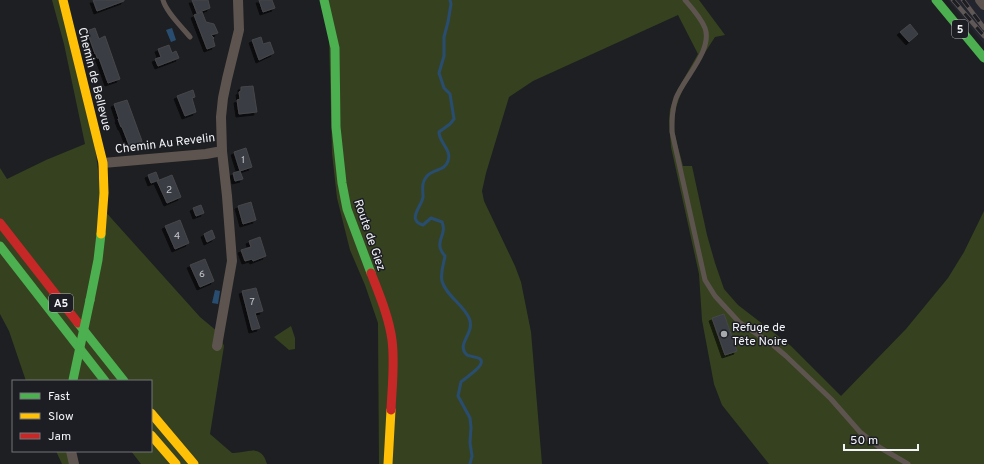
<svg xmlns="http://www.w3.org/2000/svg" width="984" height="464" viewBox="0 0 984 464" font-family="Overpass,sans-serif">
  <defs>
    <filter id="shadow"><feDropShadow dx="-3" dy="3" stdDeviation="0" flood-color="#0009"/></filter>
  </defs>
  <rect width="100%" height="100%" fill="#1e1f22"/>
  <path fill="#23252e" d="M 948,0 L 976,0 L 984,11 L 984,44 Z"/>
  <g fill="#36421f">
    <path d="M 52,0 L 63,0 L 90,108 L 103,209 L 200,317 L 218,332 L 224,346 L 210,434 L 232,453 C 246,454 261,442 267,464 L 141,464 L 131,451 L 151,451 L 151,381 L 26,381 L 9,331 L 0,314 L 0,168 L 7,179 L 46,160 L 85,144 L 64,44 Z"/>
    <path d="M 328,0 L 699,0 L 725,35 L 715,37 C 700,61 676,92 674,120 C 673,135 680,152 683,166 L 692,166 L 707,235 L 715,263 L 724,289 L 738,305 L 791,346 L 841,396 L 906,329 L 948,278 L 964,252 L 984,211 L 984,464 L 769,464 L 722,405 L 714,384 L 702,320 L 699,274 L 671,147 L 669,121 L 670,109 L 678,89 L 698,54 L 678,15 L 533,81 L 509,97 L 486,173 L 482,191 L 484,201 L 515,266 L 521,282 L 531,332 L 542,464 L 379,464 L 378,323 L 365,285 L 350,250 L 337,198 L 332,153 Z"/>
    <path d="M 291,326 L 295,338 L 295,349 L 289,350 L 274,337 Z"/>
    <path d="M 56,451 L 71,451 L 74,464 L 62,464 Z"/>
  </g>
  <g fill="#294d70">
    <path d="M 172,28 L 176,40 L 171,42 L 166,30 Z"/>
    <path d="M 215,290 L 220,291 L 218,304 L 212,303 Z"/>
  </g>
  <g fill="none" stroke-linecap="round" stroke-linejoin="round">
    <path stroke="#294d70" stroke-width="3" d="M 450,0 L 451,4 L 448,22 L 444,37 L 444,56 L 439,73 L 444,88 L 450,94 L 454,119 L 450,124 L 439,132 C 439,143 452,149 448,161 C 445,171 433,169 427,176 C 421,183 423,189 423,197 C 422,206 406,220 423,225 L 431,218 L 442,222 C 448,236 432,241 445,256 C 444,263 440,274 442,281 C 446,296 463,304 469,318 C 476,333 455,344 467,355 C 471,357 478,357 480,359 C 487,365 465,378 461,382 L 458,396 L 470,418 L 471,427 L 470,443 L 472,456 L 470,464"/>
  </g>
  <g fill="#3b3d45" stroke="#454649" filter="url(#shadow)">
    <path d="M 93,0 L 124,0 L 124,1 L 97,11 Z"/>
    <path d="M 192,0 L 208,0 L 210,8 L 197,13 Z"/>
    <path d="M 259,0 L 272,0 L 275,8 L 263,12 Z"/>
    <path d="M 202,12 L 206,22 L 214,24 L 218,33 L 211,35 L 214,38 L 213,39 L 215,46 L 207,49 L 194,15 Z"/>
    <path d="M 910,24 L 918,34 L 909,42 L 900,32 Z"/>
    <path d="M 95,28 L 99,39 L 105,36 L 120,79 L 108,83 L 99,58 L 97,58 L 96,54 L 95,54 L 87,31 Z"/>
    <path d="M 261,37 L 263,44 L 270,42 L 274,53 L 259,60 L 252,40 Z"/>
    <path d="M 169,45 L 172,53 L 176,51 L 179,58 L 158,66 L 155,59 L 161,57 L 158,49 Z"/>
    <path d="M 253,86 L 257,112 L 239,114 L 237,100 L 240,99 L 239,92 L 241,91 L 241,87 Z"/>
    <path d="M 193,90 L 195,97 L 192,98 L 196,112 L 185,116 L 177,96 Z"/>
    <path d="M 127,100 L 142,141 L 140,146 L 134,148 L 129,145 L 122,127 L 121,127 L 118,119 L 119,119 L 114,104 Z"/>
    <path d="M 246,148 L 252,167 L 240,171 L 234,152 Z"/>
    <path d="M 240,171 L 243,179 L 235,181 L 233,173 Z"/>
    <path d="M 156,172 L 159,180 L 151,183 L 148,175 Z"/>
    <path d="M 172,175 L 181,197 L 167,203 L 157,181 Z"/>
    <path d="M 251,202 L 256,220 L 243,224 L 238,206 Z"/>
    <path d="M 201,205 L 204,213 L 196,216 L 193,208 Z"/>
    <path d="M 180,220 L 189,243 L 175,249 L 165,226 Z"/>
    <path d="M 212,230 L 215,238 L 207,242 L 204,234 Z"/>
    <path d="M 260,237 L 266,256 L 253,261 L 252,259 L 245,261 L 241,250 L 251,247 L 249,241 Z"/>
    <path d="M 205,259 L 214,281 L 200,287 L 190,265 Z"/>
    <path d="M 256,288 L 263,311 L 255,313 L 260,328 L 252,330 L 242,291 Z"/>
    <path d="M 724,314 L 737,351 L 725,355 L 712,318 Z"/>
  </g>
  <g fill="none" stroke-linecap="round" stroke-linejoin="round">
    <g stroke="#5e544f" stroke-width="5">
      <path d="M 163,0 C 166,12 182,27 190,37"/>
      <path d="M 685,0 C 692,8 701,18 705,28 C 713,50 684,78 676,98 C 672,109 672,120 672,132 L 705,280 L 715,296 L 739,322 L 773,345 L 786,356 L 831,399 L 860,432 L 879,447 L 908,464"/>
    </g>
    <g stroke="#5e544f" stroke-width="10">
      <path d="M 980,0 L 984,5"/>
      <path d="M 103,163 L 206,154 L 222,151 L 221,117 L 223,98 L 227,79 L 239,30 L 238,0"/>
      <path d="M 217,346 L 232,261 L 227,196 L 222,151"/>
      <path d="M 71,451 L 74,464"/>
    </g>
    <g stroke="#4caf50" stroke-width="9">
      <path d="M 324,0 L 335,48 L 336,127 L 342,183 L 347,209 L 371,273"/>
      <path d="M 936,0 L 984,58"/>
      <path d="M 0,246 L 105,381"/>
      <path d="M 90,300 L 98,260 L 101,234"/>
      <path d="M 78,323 L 124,381"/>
    </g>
    <g stroke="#ffc107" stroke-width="9">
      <path d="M 63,0 L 103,163 L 104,193 L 101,234"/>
      <path d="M 151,413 L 194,464"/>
      <path d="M 151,435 L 176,464"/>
      <path d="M 388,464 L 391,410"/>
    </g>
    <g stroke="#c62828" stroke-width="9">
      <path d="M 0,223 L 78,323"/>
      <path d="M 371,273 C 379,294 389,317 392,340 C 395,363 392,387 391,410"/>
    </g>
    <defs>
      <g id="rail">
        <path d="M 953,0 L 984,36"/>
        <path d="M 963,0 L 984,28"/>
      </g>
    </defs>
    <use href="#rail" stroke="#5f5856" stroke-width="4.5"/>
    <use href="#rail" stroke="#1d1e23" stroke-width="3" stroke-dasharray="9" stroke-linecap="butt"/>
    <path stroke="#4caf50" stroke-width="9" d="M 73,380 L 90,300"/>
  </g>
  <circle fill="#a8a9ad" stroke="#1d1e23" stroke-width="1.5" cx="724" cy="334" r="4"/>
  <g text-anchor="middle" stroke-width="3" stroke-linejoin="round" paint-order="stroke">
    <g font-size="10" fill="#c5c6cb">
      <text x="243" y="163">1</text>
      <text x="169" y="193">2</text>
      <text x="177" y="239">4</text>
      <text x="202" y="277">6</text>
      <text x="252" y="305">7</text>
    </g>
    <g fill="#1d1e23" stroke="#b3b4b8" stroke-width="1">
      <rect x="952" y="20" width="16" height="18" rx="3"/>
      <rect x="49" y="294" width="24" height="18" rx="3"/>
    </g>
    <g font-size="11" font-weight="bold" fill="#f3f4f8">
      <text x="960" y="33">5</text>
      <text x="61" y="307">A5</text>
    </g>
    <g font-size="12" fill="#f3f4f8" stroke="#1d1e23">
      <text transform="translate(95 79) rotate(76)" y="4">Chemin de Bellevue</text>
      <text transform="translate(165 143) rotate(-7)" y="4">Chemin Au Revelin</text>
      <text transform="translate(370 235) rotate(71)" y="4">Route de Giez</text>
    </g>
    <g font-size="12" fill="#f3f4f8" stroke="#1d1e23" text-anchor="start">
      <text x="732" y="331">Refuge de<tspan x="732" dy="14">Tête Noire</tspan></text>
    </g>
  </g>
  <rect x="12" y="380" width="140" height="72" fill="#1d1e23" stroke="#737478"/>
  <rect x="20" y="393" width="20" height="6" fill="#4caf50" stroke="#737478"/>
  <text x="48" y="400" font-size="12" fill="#f3f4f8">Fast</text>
  <rect x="20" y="413" width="20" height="6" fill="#ffc107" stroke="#737478"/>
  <text x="48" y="420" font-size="12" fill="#f3f4f8">Slow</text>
  <rect x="20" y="433" width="20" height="6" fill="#c62828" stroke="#737478"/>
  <text x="48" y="440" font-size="12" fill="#f3f4f8">Jam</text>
  <path d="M844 444v6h74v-6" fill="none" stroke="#f3f4f8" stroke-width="2"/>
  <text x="850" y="444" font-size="12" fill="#f3f4f8" stroke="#1d1e23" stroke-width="3" paint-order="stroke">50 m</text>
</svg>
